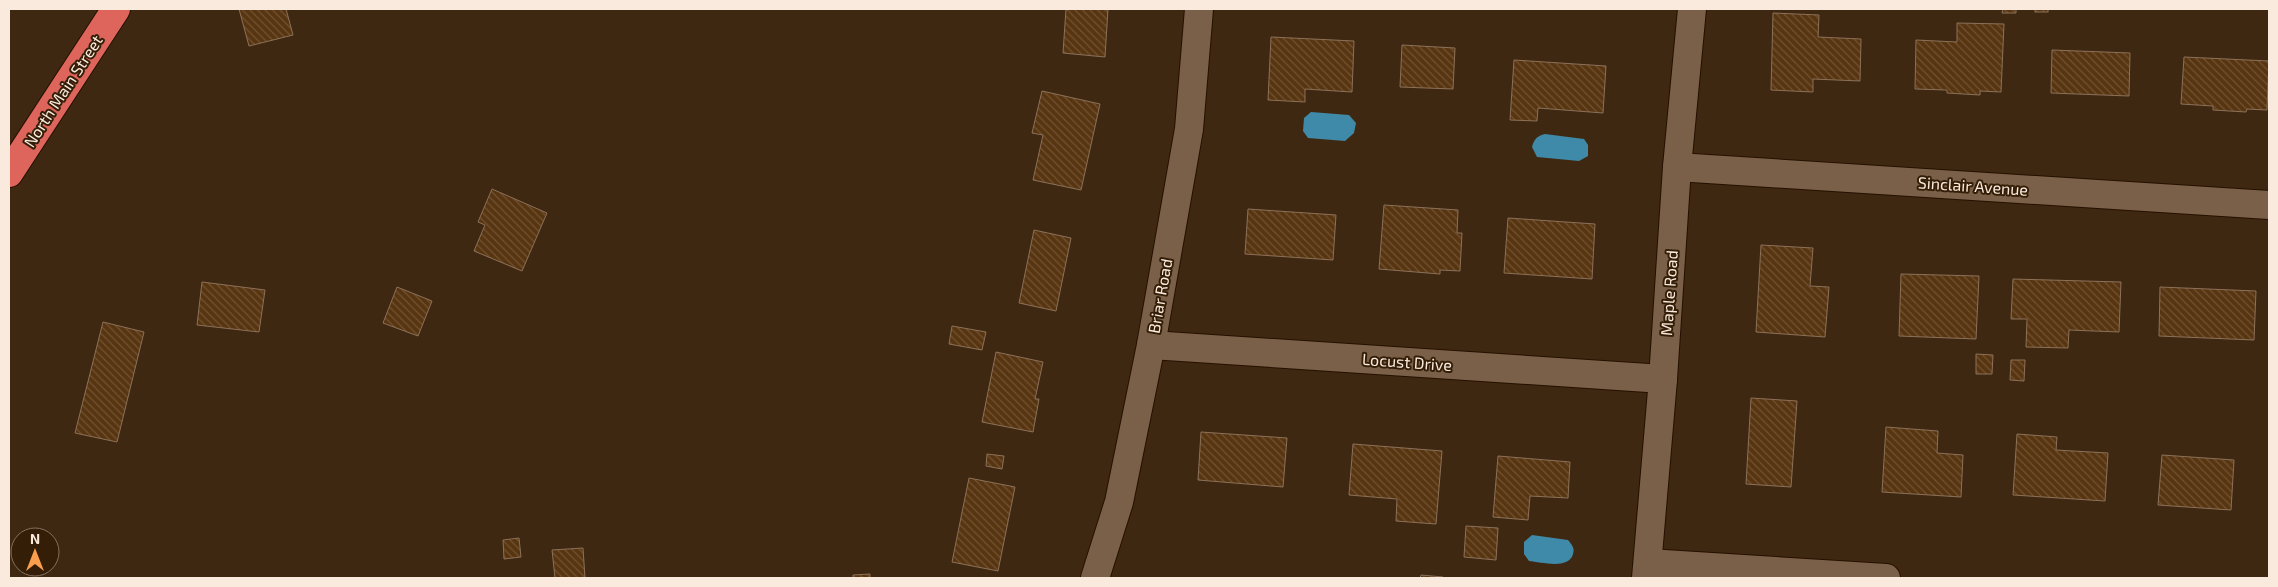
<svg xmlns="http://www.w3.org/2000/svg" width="2278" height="587" viewBox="0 0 2278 587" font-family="'Exo 2',sans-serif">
  <defs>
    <pattern id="building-back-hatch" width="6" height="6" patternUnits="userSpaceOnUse" patternTransform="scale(1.25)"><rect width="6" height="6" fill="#583511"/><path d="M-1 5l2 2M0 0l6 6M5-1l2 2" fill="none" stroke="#715233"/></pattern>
  </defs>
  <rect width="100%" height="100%" fill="#3f2811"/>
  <g fill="#3f8aa8">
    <path d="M 1311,112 L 1349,115 L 1356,123 L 1354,133 L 1345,141 L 1308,138 L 1303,131 L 1304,118 Z"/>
    <path d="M 1545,134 L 1584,139 L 1588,145 L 1588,156 L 1579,161 L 1537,157 L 1532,147 C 1534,139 1537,136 1545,134 Z"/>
    <path d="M 1532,535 L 1568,540 C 1572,545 1575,548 1573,554 C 1569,570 1541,562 1529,561 L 1524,554 L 1524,542 Z"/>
  </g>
  <g fill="url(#building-back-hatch)" stroke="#8c7159">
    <path d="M 239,9 L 286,9 L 293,35 L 249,46 Z"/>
    <path d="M 1066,9 L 1108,9 L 1105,57 L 1063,53 Z"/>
    <path d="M 2003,9 L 2016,9 L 2016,13 L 2002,13 Z"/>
    <rect x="2035" y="9" width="13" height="3"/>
    <path d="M 1773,13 L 1819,15 L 1818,37 L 1861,39 L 1860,81 L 1813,79 L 1813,92 L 1771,90 Z"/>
    <path d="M 1957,23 L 2004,24 L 2001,92 L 1980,91 L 1980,95 L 1947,93 L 1947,90 L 1915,89 L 1916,40 L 1957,42 Z"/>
    <path d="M 1271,37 L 1354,41 L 1352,92 L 1305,89 L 1305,102 L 1268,100 Z"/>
    <path d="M 1402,45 L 1455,48 L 1453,89 L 1400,87 Z"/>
    <path d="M 2052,50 L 2130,53 L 2129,96 L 2051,93 Z"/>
    <path d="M 2184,57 L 2269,61 L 2267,110 L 2247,109 L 2246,112 L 2213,110 L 2213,106 L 2181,104 Z"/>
    <path d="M 1514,60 L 1606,66 L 1603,113 L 1538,108 L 1537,121 L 1510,120 Z"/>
    <path d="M 1042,91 L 1100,104 L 1081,190 L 1033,180 L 1043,135 L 1032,133 Z"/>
    <path d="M 492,189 L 547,213 L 522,271 L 474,251 L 485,225 L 478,222 Z"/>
    <path d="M 1384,205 L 1458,210 L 1457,233 L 1462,233 L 1460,271 L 1440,270 L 1440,274 L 1379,269 Z"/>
    <path d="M 1248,209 L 1336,215 L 1333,260 L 1245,254 Z"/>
    <path d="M 1508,218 L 1595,224 L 1592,279 L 1504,273 Z"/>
    <path d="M 1034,230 L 1071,238 L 1056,311 L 1019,303 Z"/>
    <path d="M 1761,245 L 1813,248 L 1810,286 L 1829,287 L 1825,337 L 1756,332 Z"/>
    <path d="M 1901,274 L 1979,276 L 1976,339 L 1899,336 Z"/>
    <path d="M 2013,279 L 2121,282 L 2119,332 L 2069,330 L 2068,348 L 2026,347 L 2027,319 L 2011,319 Z"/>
    <path d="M 202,282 L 265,290 L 259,332 L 197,325 Z"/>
    <path d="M 397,287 L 432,301 L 418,336 L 383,323 Z"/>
    <path d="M 2160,287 L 2256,291 L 2254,340 L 2159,336 Z"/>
    <path d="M 103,322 L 144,332 L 117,442 L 75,433 Z"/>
    <path d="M 952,326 L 986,332 L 982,350 L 949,344 Z"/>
    <path d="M 996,352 L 1043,362 L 1035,399 L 1039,399 L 1033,432 L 982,422 Z"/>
    <path d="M 1976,354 L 1993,355 L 1992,374 L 1976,374 Z"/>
    <path d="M 2011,360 L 2025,360 L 2024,381 L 2010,380 Z"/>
    <path d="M 1751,398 L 1797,401 L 1791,487 L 1746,484 Z"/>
    <path d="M 1886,427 L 1938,431 L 1937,453 L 1963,455 L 1961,497 L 1882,492 Z"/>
    <path d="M 1201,432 L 1287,438 L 1283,487 L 1198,480 Z"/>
    <path d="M 2017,434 L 2057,437 L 2056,450 L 2108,453 L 2105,501 L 2013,495 Z"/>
    <path d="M 1353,444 L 1442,451 L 1436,524 L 1396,521 L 1397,499 L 1349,495 Z"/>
    <path d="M 987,454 L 1004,456 L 1002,469 L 986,466 Z"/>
    <path d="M 2162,455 L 2234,460 L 2231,510 L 2158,505 Z"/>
    <path d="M 1498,456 L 1570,462 L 1568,498 L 1530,496 L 1528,520 L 1493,517 Z"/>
    <path d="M 969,478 L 1015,487 L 998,571 L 952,562 Z"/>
    <path d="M 1466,526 L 1498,528 L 1496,560 L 1464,557 Z"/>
    <path d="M 519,538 L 521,557 L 504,559 L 503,540 Z"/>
    <path d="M 583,548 L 585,578 L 555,578 L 552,550 Z"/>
    <path d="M 870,574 L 870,578 L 853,578 L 853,575 Z"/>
    <path d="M 1421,575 L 1443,577 L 1443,578 L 1420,578 Z"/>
  </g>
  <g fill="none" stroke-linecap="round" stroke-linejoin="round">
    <defs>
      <g id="street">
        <path d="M 1677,167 L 2269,205"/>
        <path d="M 1151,345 L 1663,379"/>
        <path d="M 1648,563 L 1886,578"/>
        <path d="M 1095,578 L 1119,502 L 1151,345 L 1189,129 L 1199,9"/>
        <path d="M 1646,578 L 1663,379 L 1677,167 L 1692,9"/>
      </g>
      <path id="highway" d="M 9,173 L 116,9"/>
    </defs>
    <use href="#street" stroke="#251000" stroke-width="30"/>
    <use href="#highway" stroke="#251000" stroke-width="30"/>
    <use href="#street" stroke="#7a6048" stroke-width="28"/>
    <use href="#highway" stroke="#de655c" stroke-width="28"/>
  </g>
  <g text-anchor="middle" stroke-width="4" stroke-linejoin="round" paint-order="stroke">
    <g font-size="16" fill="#faeadd" stroke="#341e07">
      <text transform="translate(63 91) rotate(-57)" y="6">North Main Street</text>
      <text transform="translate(1973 186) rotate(4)" y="6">Sinclair Avenue</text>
      <text transform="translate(1669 293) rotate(-86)" y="6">Maple Road</text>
      <text transform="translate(1160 296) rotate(-80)" y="6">Briar Road</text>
      <text transform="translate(1407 362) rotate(4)" y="6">Locust Drive</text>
    </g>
  </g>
  <rect width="2278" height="587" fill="none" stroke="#faeadd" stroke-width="20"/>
  <g transform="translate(35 552)"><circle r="24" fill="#341e07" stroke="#83705d"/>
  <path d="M0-4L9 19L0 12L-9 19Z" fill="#fa9f4e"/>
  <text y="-8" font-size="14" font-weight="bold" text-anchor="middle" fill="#faeadd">N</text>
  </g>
</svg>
